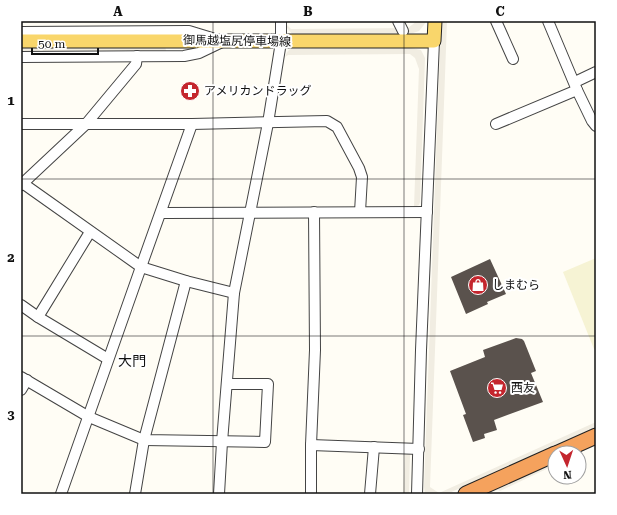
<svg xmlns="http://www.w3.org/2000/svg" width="617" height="515" viewBox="0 0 617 515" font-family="'Roboto Serif','Noto Sans JP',serif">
  <rect width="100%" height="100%" fill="#fffdf5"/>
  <path fill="#f6f3d4" d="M 596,258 L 596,349 L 594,349 L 563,272 Z"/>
  <g fill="#f1ede2">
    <path d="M 417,21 L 427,21 L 419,31 L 413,33 L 293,35 L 287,28 L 287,25 L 291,29 L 408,28 Z"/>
    <path d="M 441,21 L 447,21 L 430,487 L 439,493 L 596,422 L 596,428 L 447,494 L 425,494 L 424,487 Z"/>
    <path d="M 165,45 L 166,51 L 21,51 L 21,46 Z"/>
    <path d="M 411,48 L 421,50 L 425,58 L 420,202 L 419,205 L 414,207 L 419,69 L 415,58 L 410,54 L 288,55 L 285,57 L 287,52 L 290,49 Z"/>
    <path d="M 405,451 L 407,451 L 410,455 L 409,494 L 403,494 Z"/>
    <path d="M 555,462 L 555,465 L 500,491 L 498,490 L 485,494 Z"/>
  </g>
  <g fill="#5a524d">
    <path d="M 490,259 L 506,294 L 487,302 L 488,304 L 466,314 L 451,277 Z"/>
    <path d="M 516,338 L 522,339 L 524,341 L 536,371 L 531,373 L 543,402 L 494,420 L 497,430 L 484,434 L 485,438 L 473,442 L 463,415 L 466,414 L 450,371 L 485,357 L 483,350 Z"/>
  </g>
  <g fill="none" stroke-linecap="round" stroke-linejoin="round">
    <defs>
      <g id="minor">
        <path d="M 398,21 L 403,31"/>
        <path d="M 496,21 L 513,59"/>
        <path d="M 548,21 L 577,90 L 592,121 L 596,126"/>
        <path d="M 21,32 L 189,31 L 212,38"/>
        <path d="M 21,57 L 184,56 L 199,53 L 222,42"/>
        <path d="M 575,82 L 596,72"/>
        <path d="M 21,124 L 192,124 L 327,121 L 337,127 L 359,168 L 362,177 L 360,212"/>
        <path d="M 496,124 L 577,90"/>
        <path d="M 21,182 L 141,267 L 186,281 L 234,293"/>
        <path d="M 21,185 L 86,124 L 136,64 L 137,56"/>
        <path d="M 161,213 L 427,212"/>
        <path d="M 21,305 L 38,317 L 108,359"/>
        <path d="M 38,317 L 90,232"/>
        <path d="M 21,377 L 89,417 L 144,440 L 265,442 L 268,384 L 227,384"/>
        <path d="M 21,390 L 27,380"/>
        <path d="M 311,445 L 419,449"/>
        <path d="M 61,494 L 141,267 L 192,124"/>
        <path d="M 135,494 L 144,440 L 186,281"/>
        <path d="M 219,494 L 222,442 L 234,293 L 268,123 L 281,42 L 281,21"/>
        <path d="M 311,494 L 311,445 L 315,350 L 314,212"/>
        <path d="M 370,494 L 374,447"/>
        <path d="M 417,494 L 421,350 L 434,41"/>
      </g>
      <path id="major" d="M 21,41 L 434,41 L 435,21"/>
      <g id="highway">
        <path d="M 558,453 L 596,436"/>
        <path d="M 466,494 L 555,454"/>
      </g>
    </defs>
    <use href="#minor" stroke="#444" stroke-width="12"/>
    <use href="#major" stroke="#222" stroke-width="15"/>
    <use href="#highway" stroke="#222" stroke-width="17"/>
    <use href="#minor" stroke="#fff" stroke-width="10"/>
    <use href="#major" stroke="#f9d66b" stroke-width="13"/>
    <use href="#highway" stroke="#f5a25d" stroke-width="15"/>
  </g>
  <path fill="none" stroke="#111" stroke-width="1" stroke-opacity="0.55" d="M 213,21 L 213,494M 404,21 L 404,494M 21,179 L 596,179M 21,336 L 596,336"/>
  <defs>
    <symbol id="pharmacy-disc" viewBox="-11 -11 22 22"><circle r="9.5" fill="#c4262e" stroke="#fff"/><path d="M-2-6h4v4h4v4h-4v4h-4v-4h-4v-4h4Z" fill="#fff"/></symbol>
    <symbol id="shop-disc" viewBox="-11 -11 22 22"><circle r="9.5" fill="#c4262e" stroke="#fff"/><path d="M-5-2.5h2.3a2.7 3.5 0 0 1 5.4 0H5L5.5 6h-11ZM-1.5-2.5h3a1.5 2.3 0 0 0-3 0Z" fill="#fff"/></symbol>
    <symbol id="supermarket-disc" viewBox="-11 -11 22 22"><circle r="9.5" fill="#c4262e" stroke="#fff"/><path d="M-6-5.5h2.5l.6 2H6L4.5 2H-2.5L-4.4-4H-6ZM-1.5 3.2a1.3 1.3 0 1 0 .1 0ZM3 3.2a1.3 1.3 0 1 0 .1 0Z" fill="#fff"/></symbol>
  </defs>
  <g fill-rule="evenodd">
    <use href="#pharmacy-disc" x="179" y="80" width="22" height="22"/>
    <use href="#shop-disc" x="467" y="274" width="22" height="22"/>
    <use href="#supermarket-disc" x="486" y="377" width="22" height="22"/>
  </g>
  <g text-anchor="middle" stroke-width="4" stroke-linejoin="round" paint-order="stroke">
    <g font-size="12" fill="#111" stroke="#fff">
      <text transform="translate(237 41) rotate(1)" y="4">御馬越塩尻停車場線</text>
    </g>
    <g font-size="12" fill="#111" stroke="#fff" text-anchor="start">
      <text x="204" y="95">アメリカンドラッグ</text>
      <text x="492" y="289">しまむら</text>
      <text x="511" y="392">西友</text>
    </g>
    <g font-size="14" fill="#111" stroke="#fff">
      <text x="132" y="366">大門</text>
    </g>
  </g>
  <rect width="617" height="515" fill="none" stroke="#ffffff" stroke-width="44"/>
  <g transform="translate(567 465) rotate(177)"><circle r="19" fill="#ffffff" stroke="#a0a0a0"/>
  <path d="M0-3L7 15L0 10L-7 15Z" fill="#c4262e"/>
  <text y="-6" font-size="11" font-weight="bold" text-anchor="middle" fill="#111111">N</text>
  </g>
  <path d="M32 48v6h66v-6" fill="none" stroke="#111111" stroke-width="2"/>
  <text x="38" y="48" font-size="12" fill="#111111" stroke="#ffffff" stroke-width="3" paint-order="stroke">50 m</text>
  <rect x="22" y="22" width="573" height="471" fill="none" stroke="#111" stroke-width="1.5"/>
  <g font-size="13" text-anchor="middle" font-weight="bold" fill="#111">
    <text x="118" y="16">A</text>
    <text x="308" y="16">B</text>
    <text x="500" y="16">C</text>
    <text x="11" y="105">1</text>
    <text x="11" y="262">2</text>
    <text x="11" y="419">3</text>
  </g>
</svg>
